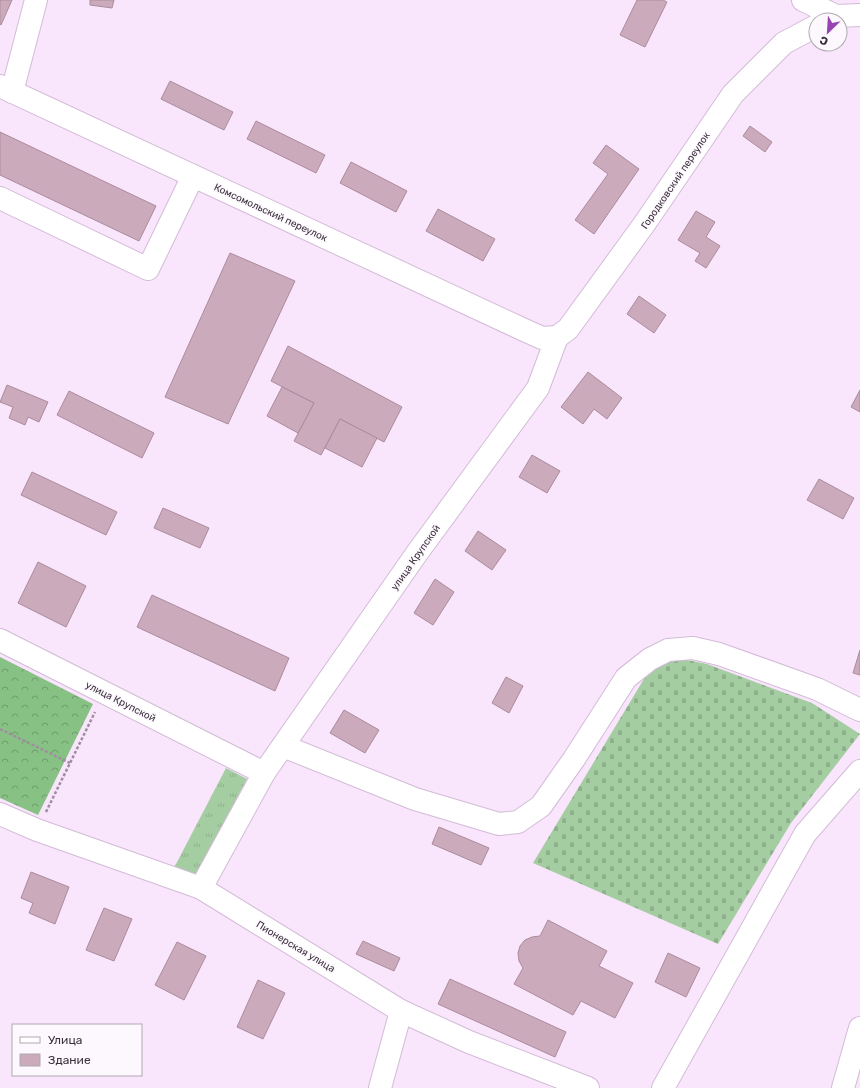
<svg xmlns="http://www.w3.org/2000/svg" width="860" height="1088" viewBox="0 0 860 1088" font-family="Rubik,sans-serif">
  <defs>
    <pattern id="grass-tufts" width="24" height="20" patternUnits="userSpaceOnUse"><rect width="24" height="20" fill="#a5cda2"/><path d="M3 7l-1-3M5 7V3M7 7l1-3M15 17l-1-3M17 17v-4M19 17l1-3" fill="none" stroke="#8fb08c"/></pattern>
    <pattern id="forest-crowns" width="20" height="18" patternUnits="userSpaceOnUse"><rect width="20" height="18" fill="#88c184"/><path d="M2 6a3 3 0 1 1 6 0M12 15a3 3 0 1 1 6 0" fill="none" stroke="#709d6d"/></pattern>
    <pattern id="cemetery-stones" width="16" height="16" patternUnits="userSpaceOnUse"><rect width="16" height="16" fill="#a5cda2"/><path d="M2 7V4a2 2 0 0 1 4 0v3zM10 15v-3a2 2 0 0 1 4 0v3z" fill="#8fb08c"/></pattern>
  </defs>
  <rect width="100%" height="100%" fill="#f9e5fc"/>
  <path fill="url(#grass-tufts)" d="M 226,768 L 247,779 L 195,876 L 175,866 Z"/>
  <path fill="url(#forest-crowns)" d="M 0,657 L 93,704 L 38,815 L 0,798 Z"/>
  <path fill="url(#cemetery-stones)" d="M 668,656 L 707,664 L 812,703 L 860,734 L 791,823 L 718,944 L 533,863 L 653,664 Z"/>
  <g fill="#cbaabc" stroke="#ab8b9c">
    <path d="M 0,0 L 12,0 L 1,25 L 0,24 Z"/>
    <path d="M 90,0 L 114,0 L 112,8 L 90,5 Z"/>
    <path d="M 637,0 L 663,0 L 667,2 L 645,47 L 620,35 Z"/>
    <path d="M 170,81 L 233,112 L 224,130 L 161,99 Z"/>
    <path d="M 256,121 L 325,155 L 316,173 L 247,139 Z"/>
    <path d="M 750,126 L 772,142 L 765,152 L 743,136 Z"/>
    <path d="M 0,132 L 156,206 L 139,241 L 0,175 Z"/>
    <path d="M 606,145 L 639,169 L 594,234 L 575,220 L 608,174 L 593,163 Z"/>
    <path d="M 351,162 L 407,191 L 396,212 L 340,183 Z"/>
    <path d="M 438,209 L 495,239 L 483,261 L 426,231 Z"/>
    <path d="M 696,211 L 715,222 L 706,237 L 720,246 L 706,268 L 695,261 L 700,253 L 678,240 Z"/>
    <path d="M 230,253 L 295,281 L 228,424 L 165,397 Z"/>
    <path d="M 639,296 L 666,315 L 654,333 L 627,314 Z"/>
    <path d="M 288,346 L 402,407 L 384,442 L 340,419 L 321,455 L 294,441 L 314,403 L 271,381 Z"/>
    <path d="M 588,372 L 622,398 L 607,419 L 594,409 L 583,424 L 561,407 Z"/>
    <path d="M 7,385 L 48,402 L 39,422 L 28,417 L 25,425 L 9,418 L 13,407 L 0,402 Z"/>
    <path d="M 282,387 L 314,403 L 298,433 L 267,416 Z"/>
    <path d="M 860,390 L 860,412 L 851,407 Z"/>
    <path d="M 69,391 L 154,433 L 142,458 L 57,415 Z"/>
    <path d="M 340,419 L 377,438 L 362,467 L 325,448 Z"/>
    <path d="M 532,455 L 560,471 L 547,493 L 519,477 Z"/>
    <path d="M 32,472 L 117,512 L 106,535 L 21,495 Z"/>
    <path d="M 819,479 L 854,498 L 843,519 L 807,500 Z"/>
    <path d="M 163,508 L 209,528 L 200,548 L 154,528 Z"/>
    <path d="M 478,531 L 506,550 L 492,570 L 465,551 Z"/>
    <path d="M 38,562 L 86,586 L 66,627 L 18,603 Z"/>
    <path d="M 435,579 L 454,592 L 433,625 L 414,613 Z"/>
    <path d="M 152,595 L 289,658 L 275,691 L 137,627 Z"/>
    <path d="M 860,650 L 860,675 L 853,673 Z"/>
    <path d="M 506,677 L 523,686 L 509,713 L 492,703 Z"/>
    <path d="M 344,710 L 379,730 L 365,753 L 330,733 Z"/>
    <path d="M 439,827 L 489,848 L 481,865 L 432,844 Z"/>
    <path d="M 31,872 L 69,887 L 55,924 L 29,913 L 33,903 L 21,898 Z"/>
    <path d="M 104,908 L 132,919 L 114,961 L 86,950 Z"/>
    <path d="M 548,920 L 607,951 L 599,966 L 633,983 L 615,1018 L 581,1001 L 573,1015 L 514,984 L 523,968 L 519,961 L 518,953 L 520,946 L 525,940 L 532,937 L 540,936 Z"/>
    <path d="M 363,941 L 400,958 L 394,971 L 356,954 Z"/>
    <path d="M 177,942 L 206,956 L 184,1000 L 155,985 Z"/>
    <path d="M 668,953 L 700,968 L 686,997 L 655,982 Z"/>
    <path d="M 450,979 L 566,1032 L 555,1057 L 438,1004 Z"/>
    <path d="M 258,980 L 285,993 L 263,1039 L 237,1027 Z"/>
  </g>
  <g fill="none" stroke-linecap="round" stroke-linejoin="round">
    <defs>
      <g id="minor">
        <path d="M 803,0 L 836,16"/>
        <path d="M 828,20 L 836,16 L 860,15"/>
        <path d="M 0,86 L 522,329 L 542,338 L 557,337 L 568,329 L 645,223 L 733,94 L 784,43 L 816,26"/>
        <path d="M 12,92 L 36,0"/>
        <path d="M 0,198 L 148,269 L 193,176"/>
        <path d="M 0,640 L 264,773"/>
        <path d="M 283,746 L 415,799 L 499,824 L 518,822 L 541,806 L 574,759 L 626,678 L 650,659 L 668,650 L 693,648 L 719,654 L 817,689 L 860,710"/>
        <path d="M 0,814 L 37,830 L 201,888 L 401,1011 L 469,1042 L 588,1088"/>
        <path d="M 201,888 L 264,773 L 417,553 L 538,388 L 557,337"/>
        <path d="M 380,1088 L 401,1011"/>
        <path d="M 663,1088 L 805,834 L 860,771"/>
        <path d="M 843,1088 L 860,1028"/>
      </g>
    </defs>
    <use href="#minor" stroke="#d3bbd7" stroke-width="24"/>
    <g stroke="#9e8fa0" stroke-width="2.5" stroke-dasharray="3 2" stroke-linecap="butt">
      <path d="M 0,729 L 70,763"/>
      <path d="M 46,812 L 95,712"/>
    </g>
    <use href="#minor" stroke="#fff" stroke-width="22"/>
  </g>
  <g text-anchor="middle" stroke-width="3" stroke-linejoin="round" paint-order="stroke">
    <g font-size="10" fill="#3a303b" stroke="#fdf8fe">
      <text transform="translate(675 180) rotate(-56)" y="4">Городковский переулок</text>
      <text transform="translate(271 212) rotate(25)" y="4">Комсомольский переулок</text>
      <text transform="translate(415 557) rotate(-55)" y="4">улица Крупской</text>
      <text transform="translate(121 701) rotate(27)" y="4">улица Крупской</text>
      <text transform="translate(296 946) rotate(31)" y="4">Пионерская улица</text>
    </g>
  </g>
  <rect x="12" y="1024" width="130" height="52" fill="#fdf8fe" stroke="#afa8b0"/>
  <rect x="20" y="1037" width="20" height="6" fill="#ffffff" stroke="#afa8b0"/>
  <text x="48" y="1044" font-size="12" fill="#3a303b">Улица</text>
  <rect x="20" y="1054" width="20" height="12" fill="#cbaabc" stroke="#afa8b0"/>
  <text x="48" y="1064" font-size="12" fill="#3a303b">Здание</text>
  <g transform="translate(828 32) rotate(205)"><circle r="19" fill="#fdf8fe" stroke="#afa8b0"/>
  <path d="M0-3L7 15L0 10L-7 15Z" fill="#9744b3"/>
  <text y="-6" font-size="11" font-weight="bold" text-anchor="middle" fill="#3a303b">С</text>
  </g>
</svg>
